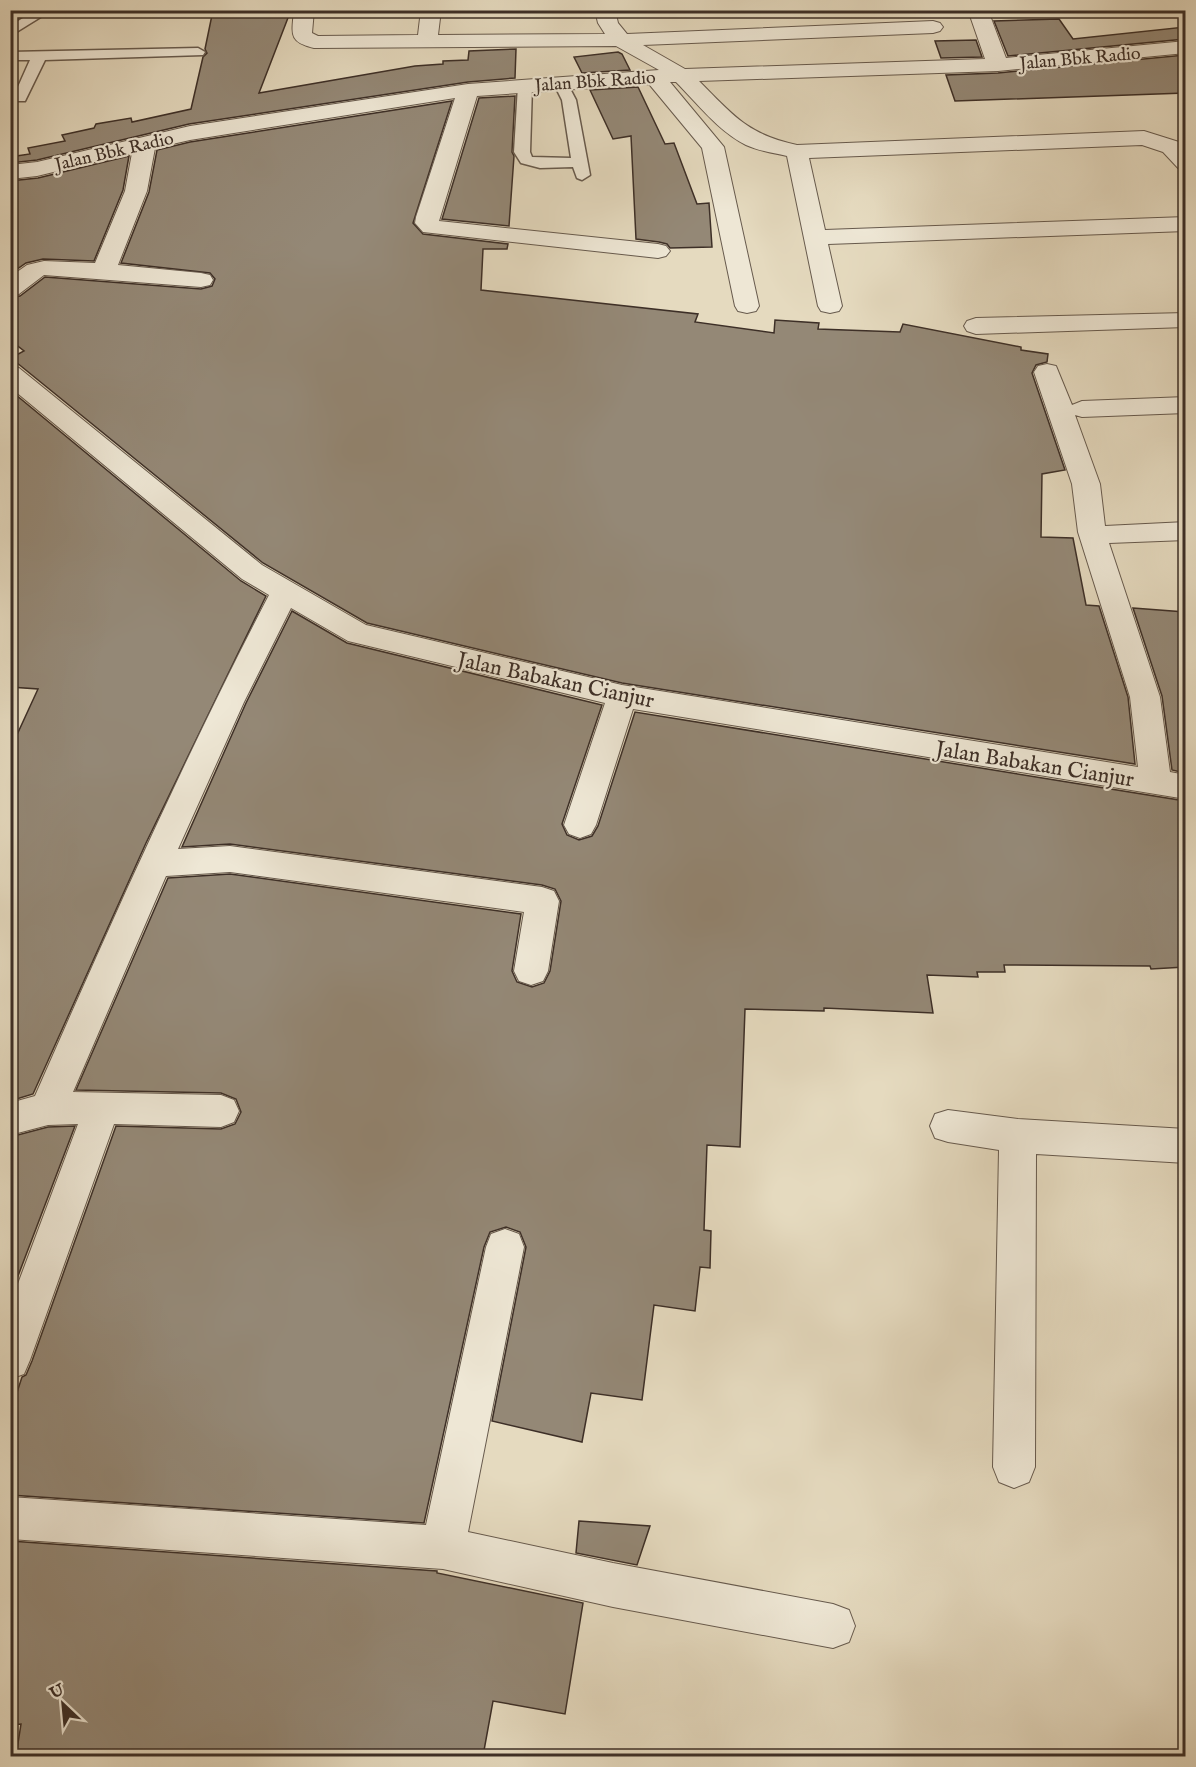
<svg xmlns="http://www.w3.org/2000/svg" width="1196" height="1767" viewBox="0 0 1196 1767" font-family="'IM FELL English',serif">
  <rect width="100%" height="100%" fill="#e5dabf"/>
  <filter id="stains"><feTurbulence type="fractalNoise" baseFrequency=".00333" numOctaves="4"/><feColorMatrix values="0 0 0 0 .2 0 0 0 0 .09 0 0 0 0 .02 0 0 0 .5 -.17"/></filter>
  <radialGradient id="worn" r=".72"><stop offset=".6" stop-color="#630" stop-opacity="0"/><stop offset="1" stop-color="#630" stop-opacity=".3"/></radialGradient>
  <g fill="#948876" stroke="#3d2f27" stroke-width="1.5">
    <path d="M 250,10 L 291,10 L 259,93 L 415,66 L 443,64 L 443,61 L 468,60 L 469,51 L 516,49 L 515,78 L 468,82 L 189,124 L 37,160 L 10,163 L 10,157 L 30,154 L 28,148 L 65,141 L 62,135 L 94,128 L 96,124 L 131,118 L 132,122 L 191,109 L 203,57 L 207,53 L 205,49 L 212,15 L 249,15 Z"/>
    <path d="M 1059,19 L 1073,39 L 1185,27 L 1185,39 L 1008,56 L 994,21 Z"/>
    <path d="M 976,40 L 982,57 L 941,58 L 935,41 Z"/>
    <path d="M 618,52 L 622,54 L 630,70 L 582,73 L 574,57 Z"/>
    <path d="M 1185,55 L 1185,93 L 955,101 L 946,75 L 998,73 Z"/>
    <path d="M 638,87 L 665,144 L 674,143 L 697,204 L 709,203 L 712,247 L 670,248 L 667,244 L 659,242 L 636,239 L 631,136 L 613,139 L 590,90 Z"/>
    <path d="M 515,96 L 512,152 L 514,156 L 509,226 L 442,219 L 479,98 Z"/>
    <path d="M 452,101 L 413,223 L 423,234 L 508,244 L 507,249 L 483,249 L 481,290 L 698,314 L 695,322 L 774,333 L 775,320 L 819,323 L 818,329 L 900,332 L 903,324 L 1021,347 L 1021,350 L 1048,354 L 1047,362 L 1036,365 L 1032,373 L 1065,470 L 1042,474 L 1041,537 L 1073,538 L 1086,605 L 1099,606 L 1128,697 L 1135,764 L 622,683 L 367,623 L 263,563 L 11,358 L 24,351 L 10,340 L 10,298 L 20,296 L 45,277 L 201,289 L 212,286 L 215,279 L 210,273 L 121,263 L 149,192 L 157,150 L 190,142 Z"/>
    <path d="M 129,156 L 123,190 L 94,261 L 43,259 L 26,263 L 10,274 L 10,181 L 38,178 Z"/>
    <path d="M 10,390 L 241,581 L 266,596 L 146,843 L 33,1094 L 10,1101 L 10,750 L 38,689 L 10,687 Z"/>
    <path d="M 1133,608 L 1185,612 L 1185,773 L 1172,770 L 1162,696 Z"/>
    <path d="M 292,611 L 347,643 L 602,705 L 562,824 L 567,835 L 579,840 L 592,836 L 598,826 L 635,712 L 1185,801 L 1185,967 L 1151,969 L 1150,966 L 1004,965 L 1005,972 L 977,972 L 978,977 L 927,975 L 933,1013 L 824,1008 L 824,1011 L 745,1009 L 740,1147 L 707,1145 L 704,1230 L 711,1231 L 710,1268 L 700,1267 L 695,1311 L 654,1305 L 642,1400 L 591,1393 L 582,1442 L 492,1421 L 526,1247 L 520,1232 L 506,1227 L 490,1232 L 484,1247 L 424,1523 L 10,1495 L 10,1414 L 22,1377 L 26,1375 L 32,1361 L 116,1126 L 221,1129 L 235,1124 L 241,1112 L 236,1099 L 221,1093 L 76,1090 L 168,878 L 230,874 L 521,914 L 512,971 L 517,982 L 532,987 L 544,983 L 550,971 L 561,901 L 555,889 L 542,885 L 230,844 L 182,847 L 246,703 Z"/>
    <path d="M 75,1126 L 10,1297 L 10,1137 L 48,1127 Z"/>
    <path d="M 579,1521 L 650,1526 L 637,1565 L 576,1553 Z"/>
    <path d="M 10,1541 L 437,1571 L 437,1573 L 583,1603 L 565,1714 L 493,1701 L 483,1756 L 16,1756 L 21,1724 L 10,1725 Z"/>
  </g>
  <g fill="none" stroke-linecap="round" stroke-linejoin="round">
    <defs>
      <g id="service">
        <path d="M 36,10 L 52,10 L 10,36 L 10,26 Z"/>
        <path d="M 198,48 L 205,52 L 203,55 L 45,60 L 25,101 L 15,101 L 13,98 L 30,60 L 10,60 L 10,52 Z"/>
        <path d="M 561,80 L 566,81 L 576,100 L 590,175 L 582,180 L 577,178 L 573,167 L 540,168 L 521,163 L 514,152 L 518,86 L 525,82 L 532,86 L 530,152 L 532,157 L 571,158 L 562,100 L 554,84 Z"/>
      </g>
      <g id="minor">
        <path d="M 294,10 L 314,10 L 312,33 L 318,36 L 418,35 L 421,10 L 441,10 L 438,35 L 605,34 L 598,23 L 595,10 L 615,10 L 618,23 L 627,34 L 933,21 L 940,23 L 943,27 L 940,31 L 933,33 L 643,45 L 685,69 L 985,59 L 968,10 L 988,10 L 1006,58 L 1186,41 L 1186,53 L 998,71 L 699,81 C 734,116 747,134 797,145 L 1144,131 L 1179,142 L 1186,149 L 1186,170 L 1178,168 L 1163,152 L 1142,145 L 809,158 L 825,230 L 1186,217 L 1186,231 L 828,244 L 842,306 L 839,311 L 830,313 L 821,311 L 818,306 L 787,156 C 773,153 759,151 746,145 C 718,131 697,103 676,82 L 670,82 L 724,147 L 759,306 L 756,311 L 747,313 L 738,311 L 735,306 L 702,148 L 649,84 L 477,96 L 439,221 L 658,244 L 666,246 L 670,251 L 666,256 L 658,258 L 423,232 L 415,223 L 416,217 L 455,98 L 190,140 L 155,148 L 147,191 L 118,265 L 201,273 L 210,275 L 213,280 L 210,285 L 201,287 L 44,275 L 19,294 L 10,296 L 10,277 L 27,265 L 44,261 L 95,263 L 125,191 L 132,153 L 37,176 L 10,179 L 10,165 L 37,162 L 190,126 L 468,84 L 659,70 L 616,46 L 314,48 C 288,42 292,34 294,10 Z"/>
        <path d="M 1186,313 L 1186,327 L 976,334 L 967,331 L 964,326 L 967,321 L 976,318 Z"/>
        <path d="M 1047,364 L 1056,366 L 1072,405 L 1082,401 L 1186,397 L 1186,413 L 1082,417 L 1075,415 L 1100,484 L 1105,526 L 1186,522 L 1186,540 L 1109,543 L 1160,697 L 1170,772 L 1186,775 L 1186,799 L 633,709 L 596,825 L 591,834 L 580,838 L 569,834 L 564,825 L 605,703 L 348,641 L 291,608 L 244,702 L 178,849 L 230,846 L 542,887 L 554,891 L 559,901 L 548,971 L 543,981 L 531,985 L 519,981 L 514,971 L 524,912 L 230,872 L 166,876 L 73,1092 L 221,1095 L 234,1100 L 239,1111 L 234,1122 L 221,1127 L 114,1124 L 30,1360 L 24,1374 L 10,1379 L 10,1305 L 78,1124 L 48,1125 L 10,1135 L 10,1103 L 35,1096 C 109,927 184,759 269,595 L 242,579 L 10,387 L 10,366 L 19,368 L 262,565 L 366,625 L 622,685 L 1138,767 L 1130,697 L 1078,532 L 1072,484 L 1034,372 L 1038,366 Z"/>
        <path d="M 948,1110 L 1018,1119 L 1186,1129 L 1186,1163 L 1036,1154 L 1035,1467 L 1029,1482 L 1014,1488 L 999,1482 L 993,1467 L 999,1150 L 948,1142 L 935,1138 L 930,1126 L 935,1114 Z"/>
        <path d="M 505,1229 L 519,1234 L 524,1247 L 468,1532 L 613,1563 L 833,1604 L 849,1610 L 855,1626 L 849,1642 L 833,1648 L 613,1607 L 443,1569 L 10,1539 L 10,1497 L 426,1525 L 486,1247 L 491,1234 Z"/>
      </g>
    </defs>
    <use href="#service" stroke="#675a4d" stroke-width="3"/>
    <use href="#minor" stroke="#675a4d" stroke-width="2"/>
    <use href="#service" fill="#eee7d5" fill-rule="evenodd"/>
    <use href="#minor" fill="#eee7d5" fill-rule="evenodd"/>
  </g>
  <g text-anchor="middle" stroke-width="4.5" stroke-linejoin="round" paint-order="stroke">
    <g font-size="18" fill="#3d2f27" stroke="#eee7d5">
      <text transform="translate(1080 58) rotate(-5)" y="6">Jalan Bbk Radio</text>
      <text transform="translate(595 81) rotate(-4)" y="6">Jalan Bbk Radio</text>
      <text transform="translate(114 151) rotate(-13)" y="6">Jalan Bbk Radio</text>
    </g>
    <g font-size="22" fill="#3d2f27" stroke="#eee7d5">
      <text transform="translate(556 679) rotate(12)" y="8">Jalan Babakan Cianjur</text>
      <text transform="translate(1035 763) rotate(9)" y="8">Jalan Babakan Cianjur</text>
    </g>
  </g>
  <rect width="1196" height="1767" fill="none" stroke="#e5dabf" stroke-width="36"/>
  <rect x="12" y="12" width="1172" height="1743" fill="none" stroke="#3d2f27" stroke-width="3"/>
  <rect x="18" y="18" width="1160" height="1731" fill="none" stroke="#3d2f27" stroke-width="1.5"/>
  <g transform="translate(63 1704) rotate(334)" stroke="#eee7d5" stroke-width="4.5" paint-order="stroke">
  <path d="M0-4.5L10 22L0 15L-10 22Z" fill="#3d2f27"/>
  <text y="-9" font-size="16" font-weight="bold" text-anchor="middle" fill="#3d2f27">U</text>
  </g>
  <rect width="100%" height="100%" filter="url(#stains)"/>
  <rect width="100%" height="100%" fill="url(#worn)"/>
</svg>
